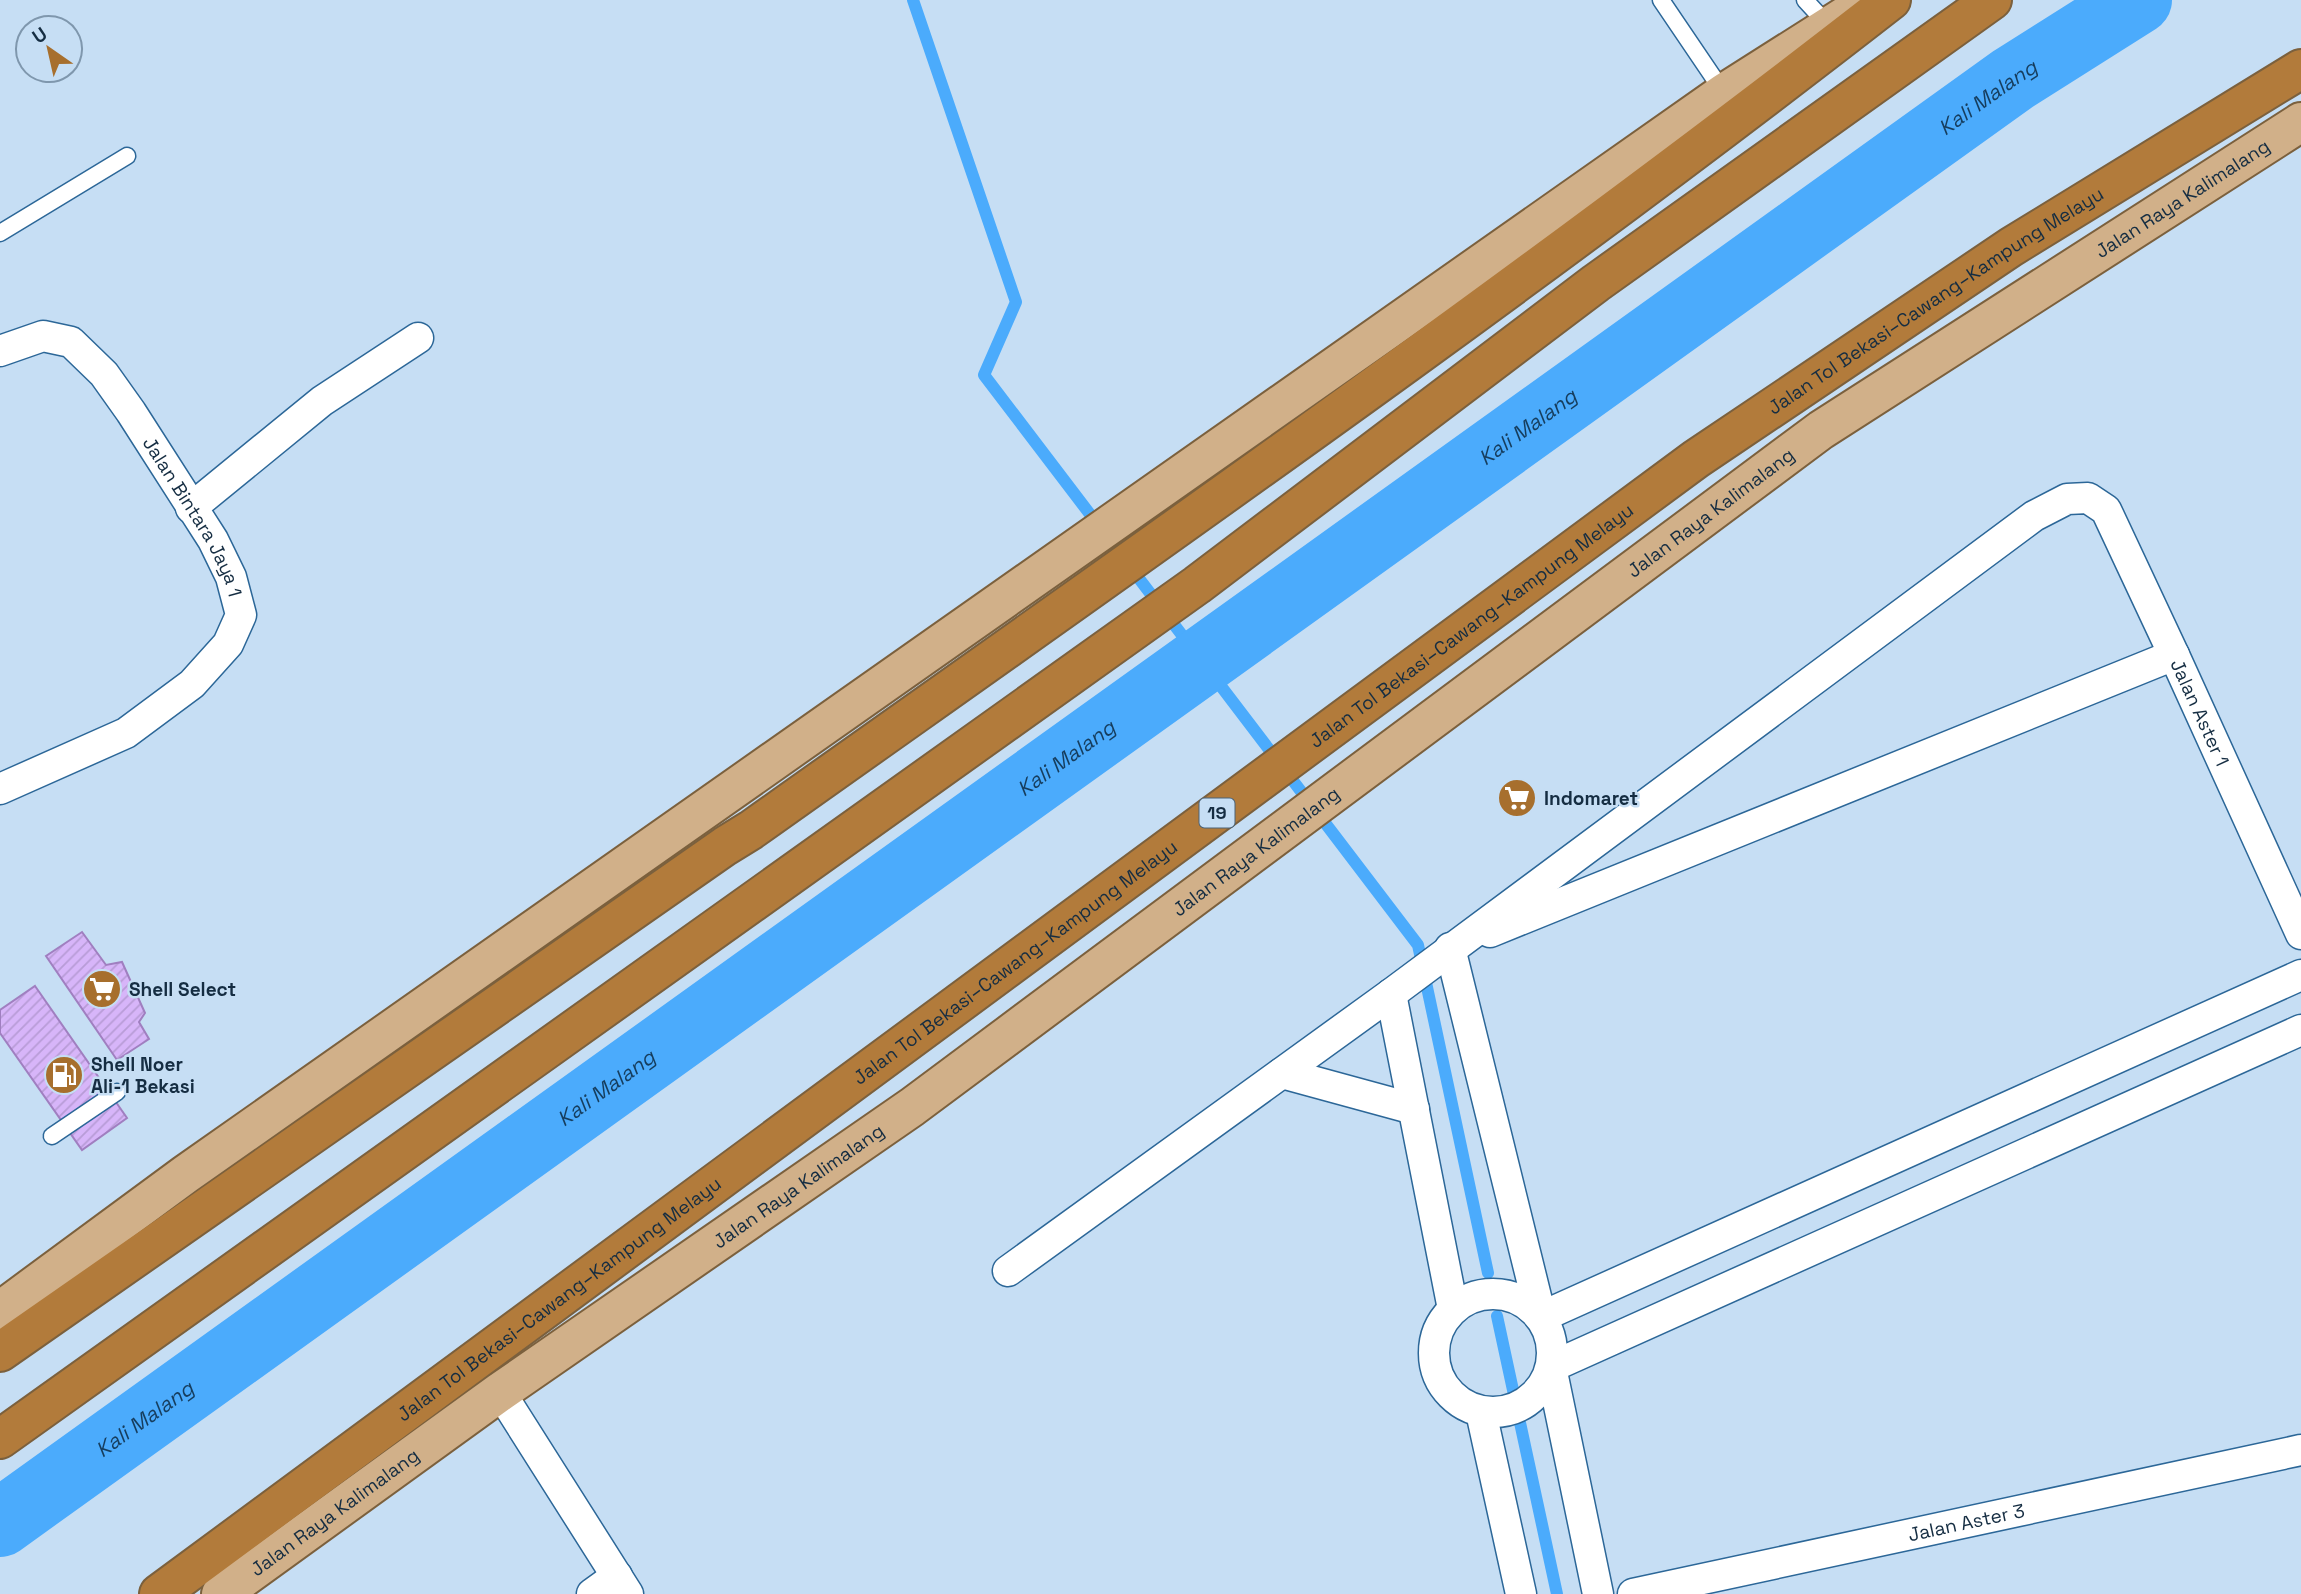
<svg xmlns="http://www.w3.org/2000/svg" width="2301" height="1594" viewBox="0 0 2301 1594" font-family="'Space Grotesk',sans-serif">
  <defs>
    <pattern id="building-hatch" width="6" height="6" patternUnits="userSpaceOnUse" patternTransform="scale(1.75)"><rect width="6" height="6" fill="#d7b5f9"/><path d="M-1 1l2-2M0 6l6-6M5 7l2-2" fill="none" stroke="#b89cd7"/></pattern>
  </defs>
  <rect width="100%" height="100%" fill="#c6def4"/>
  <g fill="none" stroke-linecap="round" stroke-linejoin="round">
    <g stroke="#4babfc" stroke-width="12">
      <path d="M 913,0 L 1016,302 L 984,375 L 1418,945 L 1488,1273"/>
      <path d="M 1497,1316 L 1557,1594"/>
    </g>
    <path stroke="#4babfc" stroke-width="68" id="s1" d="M 0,1523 L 2013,79 L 2138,0"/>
  </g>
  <g fill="url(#building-hatch)" stroke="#a07fc0" stroke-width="2">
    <path d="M 82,932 L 106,965 L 122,962 L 145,1013 L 139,1022 L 149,1039 L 117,1060 L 46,956 Z"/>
    <path d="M 35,986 L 127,1118 L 82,1150 L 0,1033 L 0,1010 Z"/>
  </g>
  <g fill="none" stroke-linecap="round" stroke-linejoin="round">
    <defs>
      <g id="service">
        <path d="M 1661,0 L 1724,93"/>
        <path d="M 1805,0 L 1829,26"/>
        <path d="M 0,233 L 127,156"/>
        <path d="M 52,1136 L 117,1092"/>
      </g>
      <g id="minor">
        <path id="s2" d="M 0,351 L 43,336 L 71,342 L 104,374 L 131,412 L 213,540 L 231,577 L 241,615 L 228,644 L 192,684 L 126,733 L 0,789"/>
        <path d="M 191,508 L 322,401 L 418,338"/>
        <path d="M 1490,932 L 2174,655"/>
        <path d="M 1450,948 L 1541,1317 L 2301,975"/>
        <path d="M 1391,994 L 1453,1309"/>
        <path d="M 1282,1073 L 1414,1109"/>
        <path id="s3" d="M 1008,1271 L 1391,994 L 2034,516 L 2067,499 L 2088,498 L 2106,510 L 2174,655 L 2301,934"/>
        <circle cx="1493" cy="1353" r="59"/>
        <path d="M 500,1392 L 628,1594"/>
        <path d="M 1481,1412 L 1521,1594"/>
        <path d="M 592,1594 L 617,1576"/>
        <path d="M 1598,1594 L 1551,1367 L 2301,1030"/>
        <path id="s4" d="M 1633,1594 L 2301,1450"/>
      </g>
      <g id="primary">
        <path d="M 0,1311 L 186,1174 L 1724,93 L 1858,8"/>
        <path id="s5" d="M 221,1594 L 500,1392 L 912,1107 L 1821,430 L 2301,122"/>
      </g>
      <g id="motorway">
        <path d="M 0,1352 L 725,846 L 751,830 C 1134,558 1520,289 1891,0"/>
        <path d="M 0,1439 L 1197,585 L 1596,283 L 1992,0"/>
        <path id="s6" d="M 159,1594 L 1696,459 L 2011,247 L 2301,69"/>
      </g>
    </defs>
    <use href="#service" stroke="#2c6798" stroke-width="19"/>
    <use href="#minor" stroke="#2c6798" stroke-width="33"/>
    <use href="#primary" stroke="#7b603d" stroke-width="42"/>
    <use href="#motorway" stroke="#7b603d" stroke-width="42"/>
    <use href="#service" stroke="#fff" stroke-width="16"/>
    <use href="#minor" stroke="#fff" stroke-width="30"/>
    <use href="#primary" stroke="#d1b089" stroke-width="38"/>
    <use href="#motorway" stroke="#b27b3b" stroke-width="38"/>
  </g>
  <defs>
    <symbol id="supermarket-disc" viewBox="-11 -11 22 22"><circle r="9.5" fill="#a76f2d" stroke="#c6def4"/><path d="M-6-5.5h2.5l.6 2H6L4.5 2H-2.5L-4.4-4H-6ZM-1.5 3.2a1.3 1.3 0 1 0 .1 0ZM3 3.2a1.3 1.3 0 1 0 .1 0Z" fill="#fff"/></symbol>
    <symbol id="fuel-disc" viewBox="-11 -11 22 22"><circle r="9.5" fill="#a76f2d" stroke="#c6def4"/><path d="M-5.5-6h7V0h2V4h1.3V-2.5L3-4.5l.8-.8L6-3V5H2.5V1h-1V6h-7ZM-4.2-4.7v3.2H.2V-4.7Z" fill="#fff"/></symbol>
  </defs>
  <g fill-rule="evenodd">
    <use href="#supermarket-disc" x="1495" y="776" width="44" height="44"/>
    <use href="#supermarket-disc" x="80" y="967" width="44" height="44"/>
    <use href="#fuel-disc" x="42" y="1053" width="44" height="44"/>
  </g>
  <g text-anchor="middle" stroke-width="5" stroke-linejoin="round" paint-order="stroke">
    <rect fill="#c6def4" stroke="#4a6277" stroke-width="2" x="1199.5" y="798.5" width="35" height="29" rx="5"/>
    <g font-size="18" font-weight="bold" fill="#152d42">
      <text x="1217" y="819">19</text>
    </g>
    <g font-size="19" fill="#152d42" stroke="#c6def4">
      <text dy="7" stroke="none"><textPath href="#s5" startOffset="2408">Jalan Raya Kalimalang</textPath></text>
      <text dy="7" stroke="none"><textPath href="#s6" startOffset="2198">Jalan Tol Bekasi–Cawang–Kampung Melayu</textPath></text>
      <text dy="7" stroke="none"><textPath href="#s5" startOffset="1841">Jalan Raya Kalimalang</textPath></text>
      <text dy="7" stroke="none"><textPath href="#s2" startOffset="289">Jalan Bintara Jaya 1</textPath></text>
      <text dy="7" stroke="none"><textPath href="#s6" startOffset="1631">Jalan Tol Bekasi–Cawang–Kampung Melayu</textPath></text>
      <text dy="7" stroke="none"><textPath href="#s3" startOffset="1577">Jalan Aster 1</textPath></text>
      <text dy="7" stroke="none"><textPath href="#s5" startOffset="1274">Jalan Raya Kalimalang</textPath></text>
      <text dy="7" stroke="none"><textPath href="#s6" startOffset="1064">Jalan Tol Bekasi–Cawang–Kampung Melayu</textPath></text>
      <text dy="7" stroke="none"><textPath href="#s5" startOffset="707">Jalan Raya Kalimalang</textPath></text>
      <text dy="7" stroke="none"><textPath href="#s6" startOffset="497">Jalan Tol Bekasi–Cawang–Kampung Melayu</textPath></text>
      <text dy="7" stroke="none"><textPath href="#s5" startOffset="140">Jalan Raya Kalimalang</textPath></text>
      <text dy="7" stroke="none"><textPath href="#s4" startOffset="341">Jalan Aster 3</textPath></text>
    </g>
    <g font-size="19" font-weight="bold" fill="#152d42" stroke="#c6def4" text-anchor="start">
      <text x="1544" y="805">Indomaret</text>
      <text x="129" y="996">Shell Select</text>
      <text x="91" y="1071">Shell Noer<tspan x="91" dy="22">Ali-1 Bekasi</tspan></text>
    </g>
    <g font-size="21" font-style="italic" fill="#163d5d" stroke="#c6def4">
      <text dy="7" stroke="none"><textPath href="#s1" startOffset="2446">Kali Malang</textPath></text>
      <text dy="7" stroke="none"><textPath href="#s1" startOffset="1880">Kali Malang</textPath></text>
      <text dy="7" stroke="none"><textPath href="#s1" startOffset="1312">Kali Malang</textPath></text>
      <text dy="7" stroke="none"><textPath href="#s1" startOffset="746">Kali Malang</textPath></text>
      <text dy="7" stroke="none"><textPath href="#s1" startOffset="178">Kali Malang</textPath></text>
    </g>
  </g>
  <g transform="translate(49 49) rotate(326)"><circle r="33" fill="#c6def4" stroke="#7f97ad" stroke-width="2"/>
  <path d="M0-5L12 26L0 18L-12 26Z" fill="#a76f2d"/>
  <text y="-10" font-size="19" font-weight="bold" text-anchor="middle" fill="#152d42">U</text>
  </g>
</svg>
